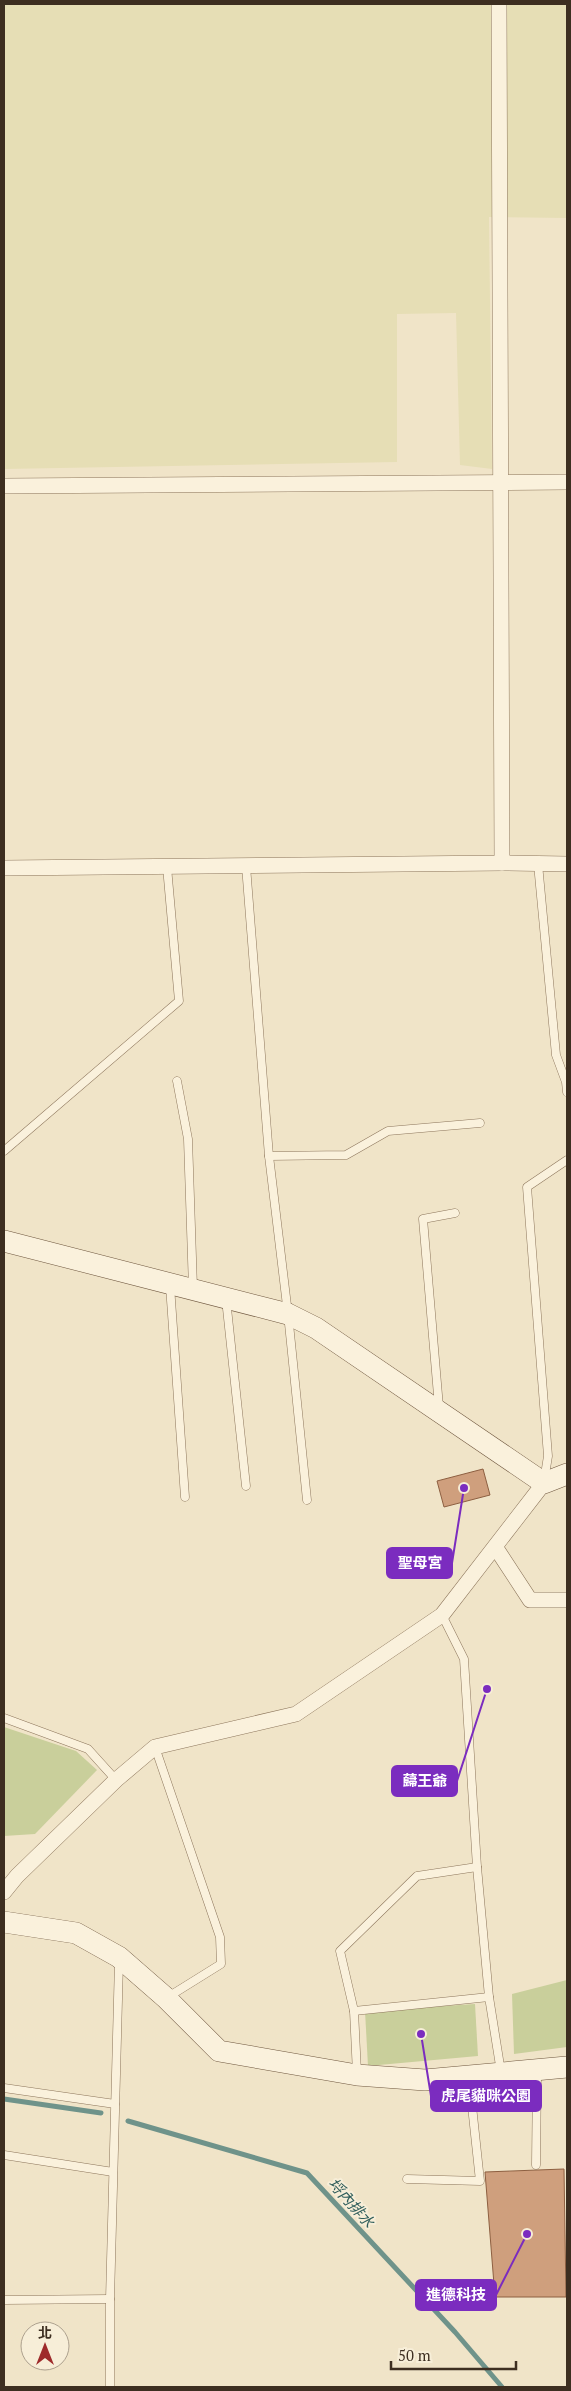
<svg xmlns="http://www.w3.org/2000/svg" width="571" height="2391" viewBox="0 0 571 2391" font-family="'PT Serif','Noto Sans TC',serif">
  <rect width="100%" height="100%" fill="#f0e4c8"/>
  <path fill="#e6deb5" d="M 4,4 L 567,4 L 567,218 L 489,217 L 492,469 L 460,465 L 456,313 L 397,314 L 397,462 L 4,469 Z"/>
  <g fill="#c9cf9b">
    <path d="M 4,1727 L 76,1751 L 97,1770 L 35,1834 L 4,1836 Z"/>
    <path d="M 567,1980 L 567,2047 L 514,2054 L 512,1994 Z"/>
    <path d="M 475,2004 L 478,2056 L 368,2066 L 365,2011 Z"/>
  </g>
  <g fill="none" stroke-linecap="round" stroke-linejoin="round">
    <g stroke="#6f938a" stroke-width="5">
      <path d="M 4,2099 L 101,2113"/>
      <path d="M 128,2121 L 307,2173 L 455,2332 L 502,2387"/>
    </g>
  </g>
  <g fill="#cf9f7d" stroke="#8d5f41">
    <path d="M 483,1469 L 490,1495 L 444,1507 L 437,1481 Z"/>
    <path d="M 564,2169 L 566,2297 L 495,2297 L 485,2172 Z"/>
  </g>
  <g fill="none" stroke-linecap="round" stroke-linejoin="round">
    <defs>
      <g id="lane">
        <path d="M 538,864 L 556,1055 L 566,1082 L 567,1092"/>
        <path d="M 246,866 L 269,1156 L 288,1314 L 307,1500"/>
        <path d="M 177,1081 L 188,1139 L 193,1288"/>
        <path d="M 4,1151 L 179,1001 L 167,867"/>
        <path d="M 269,1156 L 346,1155 L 388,1131 L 480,1123"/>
        <path d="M 170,1286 L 185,1497"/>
        <path d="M 226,1299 L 246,1486"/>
        <path d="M 439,1407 L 423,1219 L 455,1213"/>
        <path d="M 544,1481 L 548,1456 L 527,1187 L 567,1160"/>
        <path d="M 442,1615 L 464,1659 L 477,1867 L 489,1997"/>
        <path d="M 4,1718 L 88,1749 L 116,1780"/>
        <path d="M 155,1747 L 220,1937 L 221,1964 L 168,1997"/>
        <path d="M 354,2011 L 489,1997 L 501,2072"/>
        <path d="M 357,2073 L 354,2011 L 340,1951 L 417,1876 L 477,1867"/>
        <path d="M 4,2088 L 115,2104"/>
        <path d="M 4,2155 L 113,2172"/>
        <path d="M 536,2165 L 537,2072"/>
        <path d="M 407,2179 L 480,2181 L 469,2078"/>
        <path d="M 4,2300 L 110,2299"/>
        <path d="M 110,2387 L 110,2299 L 119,1962"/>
      </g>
      <g id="street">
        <path d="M 4,486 L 567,482"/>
        <path d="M 502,863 L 567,864"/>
        <path d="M 4,868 L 502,863 L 499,4"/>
        <path d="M 496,1548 L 530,1600 L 567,1600"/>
        <path d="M 4,1892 L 17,1876 L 116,1780 L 155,1747 L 296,1714 L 442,1615 L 544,1483"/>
      </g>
      <g id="secondary">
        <path d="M 4,1241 L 288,1314 L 316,1328 L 544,1483 L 567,1474"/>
        <path d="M 4,1922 L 76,1933 L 119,1957 L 166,1998 L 219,2051 L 357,2075 L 425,2080 L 567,2067"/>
      </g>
    </defs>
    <use href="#lane" stroke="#8d765c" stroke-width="9"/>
    <use href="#street" stroke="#8d765c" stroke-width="16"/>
    <use href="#secondary" stroke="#6f573f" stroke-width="22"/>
    <use href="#lane" stroke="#faf1dc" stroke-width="8"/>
    <use href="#street" stroke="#faf1dc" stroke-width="15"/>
    <use href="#secondary" stroke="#faf1dc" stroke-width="21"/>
  </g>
  <g text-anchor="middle" stroke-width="4" stroke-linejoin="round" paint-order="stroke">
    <g font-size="15" font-style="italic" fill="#2f5d5a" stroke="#f7eed8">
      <text transform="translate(351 2203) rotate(48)" y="5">埒內排水</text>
    </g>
  </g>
  <path fill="none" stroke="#7b2cbf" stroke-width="2" d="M464 1488L452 1563M487 1689L457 1781M421 2034L431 2096M527 2234L496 2295"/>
  <g fill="#7b2cbf" stroke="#f7eed8" stroke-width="2">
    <circle cx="464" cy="1488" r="5"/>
    <circle cx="487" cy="1689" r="5"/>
    <circle cx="421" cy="2034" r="5"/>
    <circle cx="527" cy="2234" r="5"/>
  </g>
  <g fill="#7b2cbf" stroke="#7b2cbf" stroke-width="2">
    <rect x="387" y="1548" width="65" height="30" rx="5"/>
    <rect x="392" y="1766" width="65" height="30" rx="5"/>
    <rect x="431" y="2081" width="110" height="30" rx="5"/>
    <rect x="416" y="2280" width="80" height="30" rx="5"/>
  </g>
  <g font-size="15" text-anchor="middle" font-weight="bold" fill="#fff">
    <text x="420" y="1568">聖母宮</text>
    <text x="425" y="1786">蘬王爺</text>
    <text x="486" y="2101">虎尾貓咪公園</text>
    <text x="456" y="2300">進德科技</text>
  </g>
  <rect width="571" height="2391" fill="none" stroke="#3d2e20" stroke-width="10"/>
  <g transform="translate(45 2346)"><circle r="24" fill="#f7eed8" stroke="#ada18e"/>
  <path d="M0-4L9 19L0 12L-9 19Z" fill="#9e2a2b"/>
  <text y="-8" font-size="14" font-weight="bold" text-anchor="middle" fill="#3d2e20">北</text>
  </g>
  <path d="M391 2361v8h125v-8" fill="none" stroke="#3d2e20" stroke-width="2.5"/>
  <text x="398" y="2361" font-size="15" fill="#3d2e20" stroke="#f7eed8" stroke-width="4" paint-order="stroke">50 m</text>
</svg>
